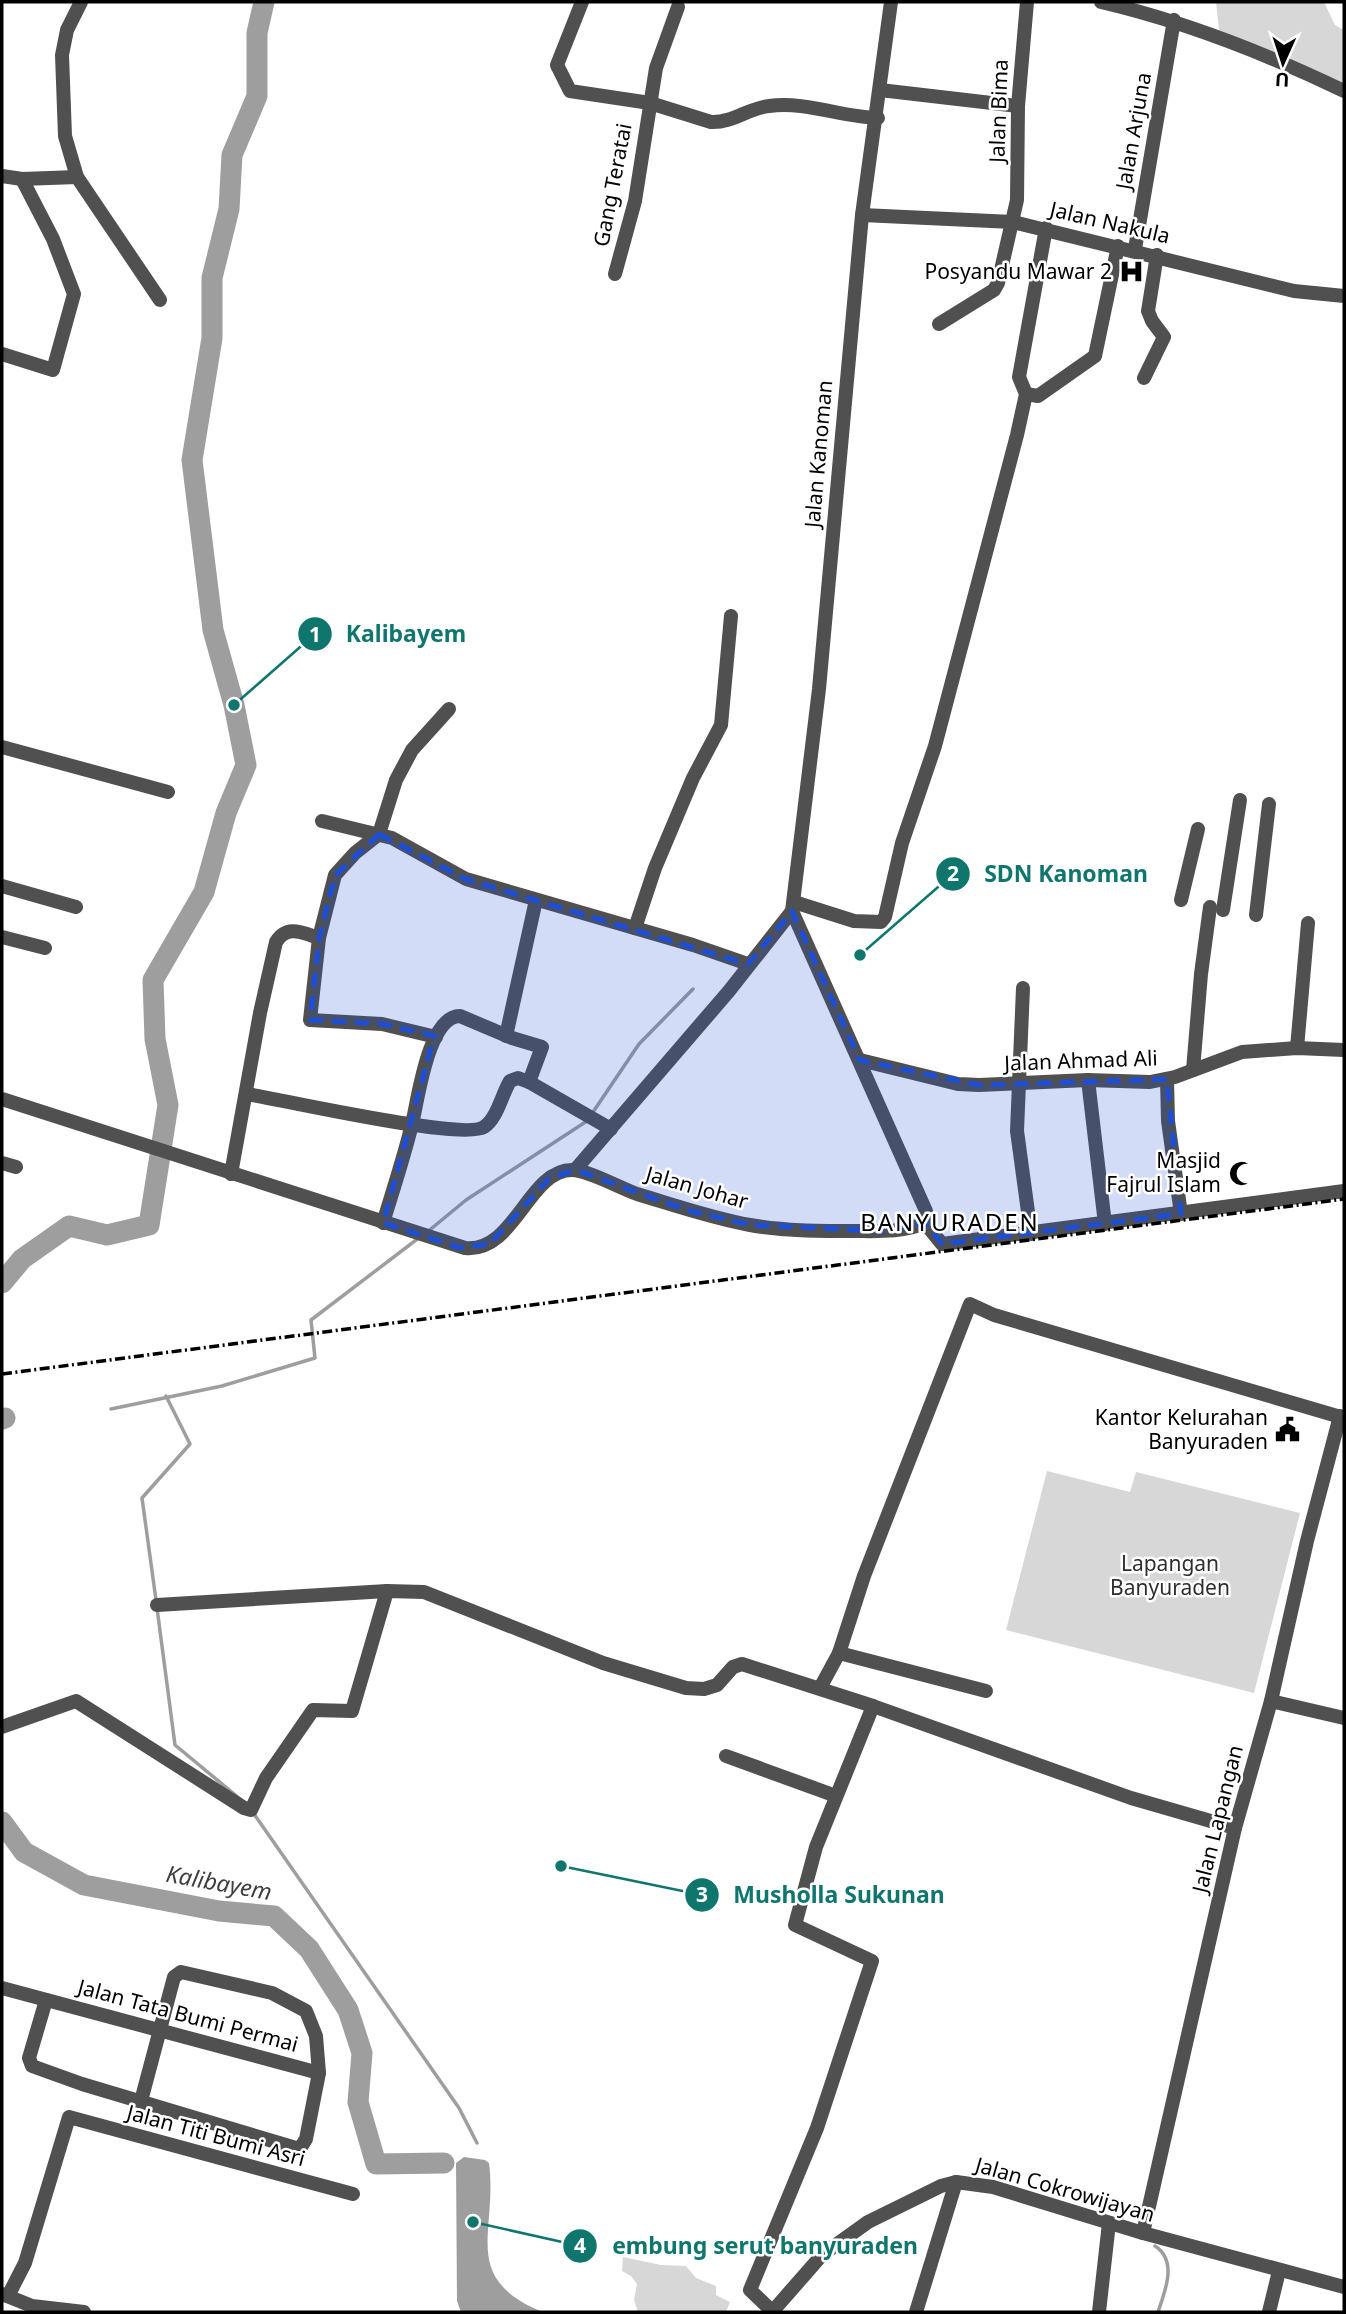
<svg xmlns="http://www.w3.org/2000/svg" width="1346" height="2314" viewBox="0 0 1346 2314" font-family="'Noto Sans',sans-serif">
  <rect width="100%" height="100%" fill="#fff"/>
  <g fill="#d7d7d7">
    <path d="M 1216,2 L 1324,2 L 1335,25 L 1344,30 L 1344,94 L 1219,30 Z"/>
    <path d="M 1047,1471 L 1130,1492 L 1136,1472 L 1300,1513 L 1254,1693 L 1006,1630 Z"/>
    <path d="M 623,2257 L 661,2265 L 686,2266 L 696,2278 L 716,2286 L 716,2295 L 730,2302 L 726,2312 L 638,2312 L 634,2300 L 637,2284 L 631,2276 L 622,2271 Z"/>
  </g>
  <path fill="#9e9e9e" d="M 464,2157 L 485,2160 L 489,2163 C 498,2232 459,2278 543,2312 L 461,2312 L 457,2301 L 456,2163 Z"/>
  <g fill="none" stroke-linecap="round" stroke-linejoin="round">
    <g stroke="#9e9e9e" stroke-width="3.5">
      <path d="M 591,1115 L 639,1044 L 693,989"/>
      <path d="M 426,1233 L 466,1200 L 587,1121"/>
      <path d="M 111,1409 L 222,1386 L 315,1358 L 311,1320 L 420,1237"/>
      <path d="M 156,1600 L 142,1498 L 190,1444 L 166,1396"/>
      <path d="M 157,1608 L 175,1745 L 245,1803"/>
      <path d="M 254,1814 L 459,2108 L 477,2143"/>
      <path d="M 1155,2246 C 1178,2261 1165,2291 1158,2312"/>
    </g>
    <g stroke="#9e9e9e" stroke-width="21">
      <path d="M 2,1283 L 22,1259 L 69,1226 L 107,1235 L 149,1225 L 168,1105 L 155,1039 L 153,980 L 204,892 L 226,813 L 246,765 L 234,705 L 213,630 L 192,460 L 212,338 L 212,278 L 229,209 L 232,155 L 257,96 L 257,33 L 264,2"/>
      <path d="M 2,1419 L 5,1418"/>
      <path d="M 2,1822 L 24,1852 L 84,1885 L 219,1911 L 274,1916 L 309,1949 L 348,2010 L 362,2053 L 358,2102 L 376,2164 L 444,2163"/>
    </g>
    <g stroke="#505050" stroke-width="14">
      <path d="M 81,2 L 67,30 L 62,55 L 65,136 L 77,177 L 160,300"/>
      <path d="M 582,2 L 557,65 L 570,91 L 650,103 L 711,122 C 733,123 748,108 769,106 C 806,101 841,117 878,118"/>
      <path d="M 1101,2 C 1187,22 1265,53 1344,91"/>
      <path d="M 880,90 L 1018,106"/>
      <path d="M 2,176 L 22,179 L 77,177"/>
      <path d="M 862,215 L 1013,222 L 1294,291 L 1344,296"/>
      <path d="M 1135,249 L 1174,20"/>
      <path d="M 615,274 L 635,201 L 656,68 L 678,7"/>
      <path d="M 939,324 L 994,290 L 998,283 L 1017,200 L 1018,106 L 1027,2"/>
      <path d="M 2,354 L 53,370 L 74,294 L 53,239 L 22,179"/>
      <path d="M 1144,378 L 1164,337 L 1152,321 L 1148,311 L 1157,255"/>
      <path d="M 1026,394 L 1038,396 L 1095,356 L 1118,246"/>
      <path d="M 2,747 L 168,792"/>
      <path d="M 322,821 L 392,838 L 466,879 L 693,945 L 748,964"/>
      <path d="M 2,886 L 76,907"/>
      <path d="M 1181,900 L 1198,829"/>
      <path d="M 794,902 L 854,921 L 881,922 L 885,917 L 902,843 L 935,746 L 1017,435 L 1026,394 L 1019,377 L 1046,228"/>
      <path d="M 1223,910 L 1240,800"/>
      <path d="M 1256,915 L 1269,804"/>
      <path d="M 635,928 L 655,868 L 693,778 L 721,725 L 731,616"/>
      <path d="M 2,937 L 45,948"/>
      <path d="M 1023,988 L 1017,1131 L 1031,1234"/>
      <path d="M 506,1036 L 536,900"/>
      <path d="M 436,1037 L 382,1024 L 310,1020 L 319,938 L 335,875 L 355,853 L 379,834 L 396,780 L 412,750 L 449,709"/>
      <path d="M 1297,1048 L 1308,923"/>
      <path d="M 860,1060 L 958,1084 L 979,1085 L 1088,1080 L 1150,1082 L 1175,1077 L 1242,1052 L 1297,1048 L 1344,1050"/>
      <path d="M 1193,1070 L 1201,974 L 1210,907"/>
      <path d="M 1167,1079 L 1168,1121 L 1181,1214"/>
      <path d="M 1088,1080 L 1105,1224"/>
      <path d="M 529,1082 L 611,1129"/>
      <path d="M 247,1094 C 283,1100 463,1141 484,1127 C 497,1119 502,1094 510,1081 L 518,1078 L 529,1082 L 542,1047 L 512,1038 L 460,1016 C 428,1016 418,1100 412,1124 C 404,1157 393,1190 383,1223"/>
      <path d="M 2,1099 L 465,1248 C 515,1253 528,1170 572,1170 C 588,1170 620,1188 637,1194 C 674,1205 711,1218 750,1225 C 784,1231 818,1231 851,1231 C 876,1231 903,1233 925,1223 L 926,1211 L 792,911"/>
      <path d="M 2,1163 L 16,1167"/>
      <path d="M 575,1170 L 729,991 L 792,911 L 819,689 L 862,215 L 891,2"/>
      <path d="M 231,1174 L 260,1013 L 276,942 C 287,924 303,933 319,938"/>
      <path d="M 925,1223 L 942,1244 L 1344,1191"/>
      <path d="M 157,1605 L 387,1591 L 424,1592 L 603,1663 L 686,1688 L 704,1689 L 717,1685 L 733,1667 L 742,1664 L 873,1706 L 1131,1798 L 1235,1828"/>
      <path d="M 839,1653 L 986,1691"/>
      <path d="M 820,1688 L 839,1653 L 864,1576 L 970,1304 L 994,1315 L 1344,1418"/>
      <path d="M 1271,1701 L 1344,1718"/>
      <path d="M 2,1727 L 76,1701 L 244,1808 L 251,1810 L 266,1778 L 313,1710 L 352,1711 L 387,1591"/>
      <path d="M 726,1756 L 836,1796"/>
      <path d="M 2,1988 L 319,2073"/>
      <path d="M 46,2000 L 29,2058 L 32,2066 L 82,2084 L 296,2148 L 301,2147 L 306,2139 L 319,2073 L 316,2036 L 306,2011 L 272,1993 L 181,1972 L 174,1977 L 141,2101"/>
      <path d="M 1143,2233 L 1235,1828 L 1271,1701 L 1307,1541 L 1340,1416"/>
      <path d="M 2,2294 L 32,2306 L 84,2312"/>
      <path d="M 8,2296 L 25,2263 L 69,2117 L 353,2194"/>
      <path d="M 772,2312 L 822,2255 L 868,2222 L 941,2186 L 956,2182 L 993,2187 L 1143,2233 L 1344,2287"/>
      <path d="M 773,2312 L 750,2290 L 817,2128 L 872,1961 L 795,1925 L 816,1847 L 873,1706"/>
      <path d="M 916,2312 L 956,2182"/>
      <path d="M 1099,2312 L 1109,2223"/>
      <path d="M 1269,2312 L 1279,2271"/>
    </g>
    <path stroke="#000" stroke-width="3.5" stroke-dasharray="10 3.5 2 3.5" stroke-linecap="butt" d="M 2,1374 L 1344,1199"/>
  </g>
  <path fill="#1d4ed8" fill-opacity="0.2" stroke="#1d4ed8" stroke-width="5" stroke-dasharray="14 9" stroke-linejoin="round" d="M 379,834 L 466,879 L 748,964 L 792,911 L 860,1060 L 979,1085 L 1167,1079 L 1181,1214 L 942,1244 L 925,1223 L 883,1231 L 750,1225 L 689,1211 L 575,1170 L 549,1179 L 490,1244 L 460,1248 L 383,1223 L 434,1036 L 382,1024 L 310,1020 L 319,938 L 335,875 Z"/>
  <defs>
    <symbol id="hospital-bare" viewBox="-9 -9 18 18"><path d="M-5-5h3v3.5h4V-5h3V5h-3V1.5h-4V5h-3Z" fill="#000" stroke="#fff" stroke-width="2.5" paint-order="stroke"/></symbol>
    <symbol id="mosque-bare" viewBox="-9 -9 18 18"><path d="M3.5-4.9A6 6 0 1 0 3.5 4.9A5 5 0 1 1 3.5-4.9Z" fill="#000" stroke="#fff" stroke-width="2.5" paint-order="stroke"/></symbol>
    <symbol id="civic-bare" viewBox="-9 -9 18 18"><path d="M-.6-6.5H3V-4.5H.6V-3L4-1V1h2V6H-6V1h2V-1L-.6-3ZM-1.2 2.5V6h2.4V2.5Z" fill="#000" stroke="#fff" stroke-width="2.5" paint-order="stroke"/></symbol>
  </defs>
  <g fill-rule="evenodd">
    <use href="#hospital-bare" x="1114" y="254" width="35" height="35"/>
    <use href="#mosque-bare" x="1224" y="1156" width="35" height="35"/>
    <use href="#civic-bare" x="1270" y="1412" width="35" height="35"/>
  </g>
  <g text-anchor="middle" stroke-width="5" stroke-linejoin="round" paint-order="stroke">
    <g font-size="21" fill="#000" stroke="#fff">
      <text transform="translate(999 111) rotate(-88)" y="7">Jalan Bima</text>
      <text transform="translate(1134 131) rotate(-80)" y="7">Jalan Arjuna</text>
      <text transform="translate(613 185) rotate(-79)" y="7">Gang Teratai</text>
      <text transform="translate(1110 223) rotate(13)" y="7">Jalan Nakula</text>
      <text transform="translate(819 454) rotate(-85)" y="7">Jalan Kanoman</text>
      <text transform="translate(1081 1061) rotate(-2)" y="7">Jalan Ahmad Ali</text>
      <text transform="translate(697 1188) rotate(16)" y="7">Jalan Johar</text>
      <text transform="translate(1218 1819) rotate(-76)" y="7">Jalan Lapangan</text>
      <text transform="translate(188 2016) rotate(15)" y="7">Jalan Tata Bumi Permai</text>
      <text transform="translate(216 2136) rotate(15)" y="7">Jalan Titi Bumi Asri</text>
      <text transform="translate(1065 2190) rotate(16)" y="7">Jalan Cokrowijayan</text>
    </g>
    <g font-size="21" fill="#000" stroke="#fff" text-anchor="end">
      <text x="1112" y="279">Posyandu Mawar 2</text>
      <text x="1221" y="1168">Masjid<tspan x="1221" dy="24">Fajrul Islam</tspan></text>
      <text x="1268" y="1425">Kantor Kelurahan<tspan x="1268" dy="24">Banyuraden</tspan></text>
    </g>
    <g font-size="21" fill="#2e2e2e" stroke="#fff">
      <text x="1170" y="1571">Lapangan<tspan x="1170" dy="24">Banyuraden</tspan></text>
    </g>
    <g font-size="23" font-style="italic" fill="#3f3f3f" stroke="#fff">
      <text transform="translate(219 1883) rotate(10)" y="8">Kalibayem</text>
    </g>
    <g font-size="24" letter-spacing="2" fill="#000" stroke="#fff">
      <text x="950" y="1231">BANYURADEN</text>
    </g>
  </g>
  <path fill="none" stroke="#0f766e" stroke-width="2.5" d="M234 705L315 634M860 955L953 874M561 1866L702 1895M473 2222L580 2246"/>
  <g fill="#0f766e" stroke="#fff" stroke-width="2.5">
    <circle cx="234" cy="705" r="7"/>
    <circle cx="860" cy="955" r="7"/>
    <circle cx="561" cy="1866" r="7"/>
    <circle cx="473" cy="2222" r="7"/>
    <circle cx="315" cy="634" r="18"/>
    <circle cx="953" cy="874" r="18"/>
    <circle cx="702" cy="1895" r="18"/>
    <circle cx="580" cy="2246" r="18"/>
  </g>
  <g font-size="21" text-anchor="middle" font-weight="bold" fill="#fff">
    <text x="315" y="642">1</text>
    <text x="953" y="881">2</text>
    <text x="702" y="1902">3</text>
    <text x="580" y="2253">4</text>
  </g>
  <g font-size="23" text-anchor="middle" font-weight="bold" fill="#0f766e" stroke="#fff" stroke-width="5" stroke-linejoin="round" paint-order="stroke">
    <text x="406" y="642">Kalibayem</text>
    <text x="1066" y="882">SDN Kanoman</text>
    <text x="839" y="1903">Musholla Sukunan</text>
    <text x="765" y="2254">embung serut banyuraden</text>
  </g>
  <rect width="1346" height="2314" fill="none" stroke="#000000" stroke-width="7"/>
  <g transform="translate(1283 63) rotate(183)" stroke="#ffffff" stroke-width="5" paint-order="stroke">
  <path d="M0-5L12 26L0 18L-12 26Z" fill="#000000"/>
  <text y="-10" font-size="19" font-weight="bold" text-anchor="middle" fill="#000000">U</text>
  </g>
</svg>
